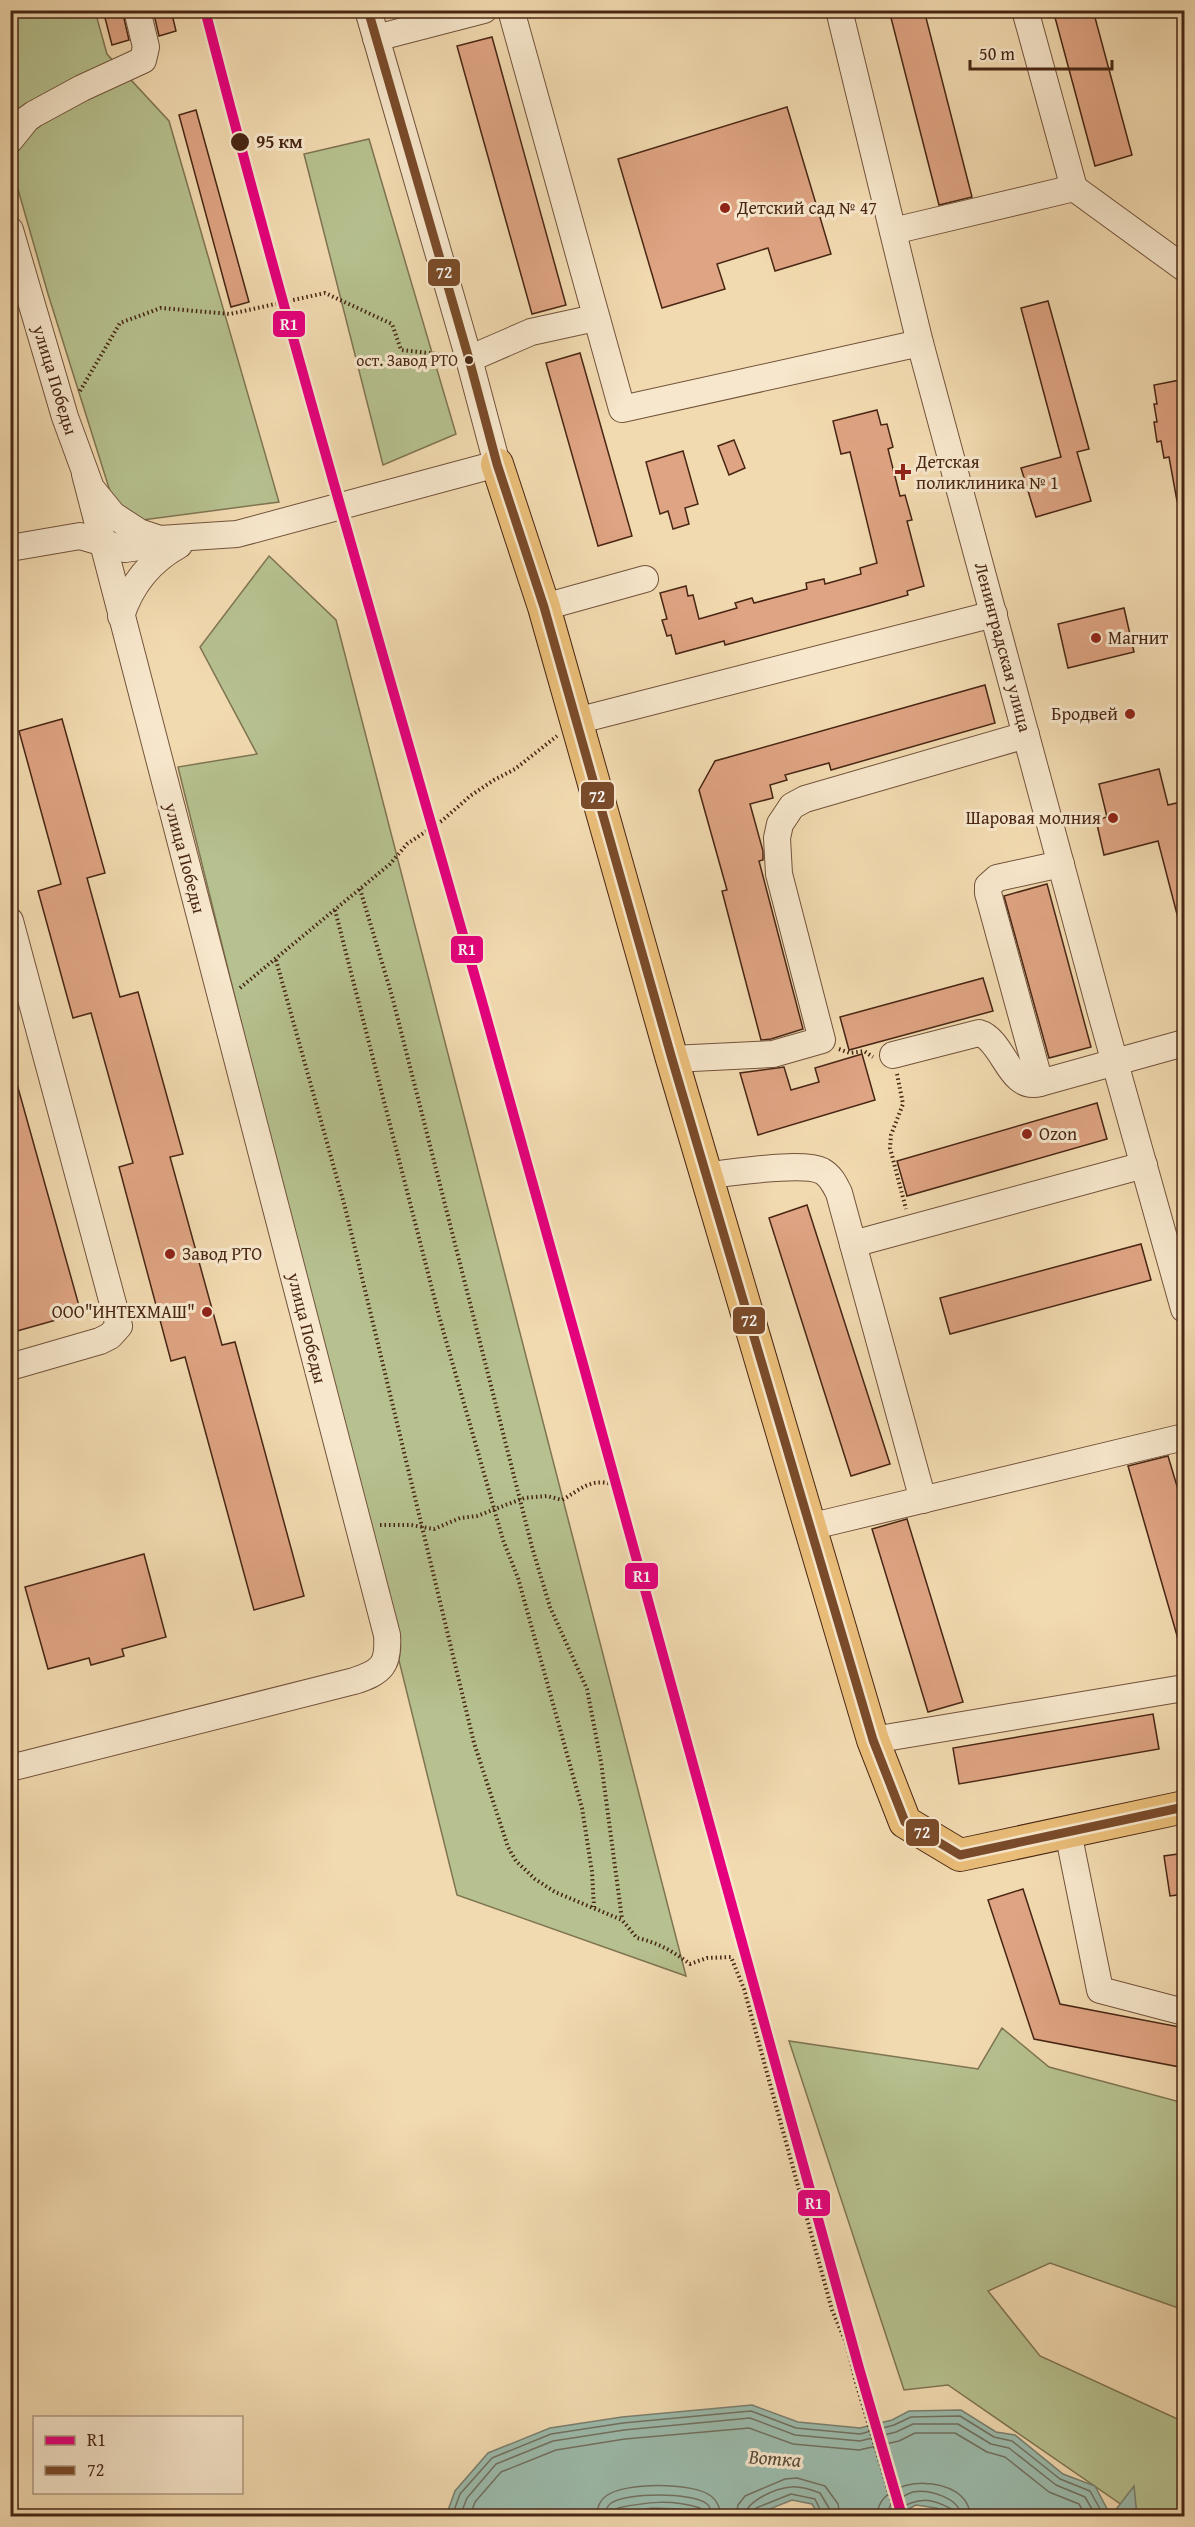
<svg xmlns="http://www.w3.org/2000/svg" width="1195" height="2527" viewBox="0 0 1195 2527" font-family="'Gentium Book Plus',serif">
  <rect width="100%" height="100%" fill="#f2dab0"/>
  <filter id="stains"><feTurbulence type="fractalNoise" baseFrequency=".00333" numOctaves="4"/><feColorMatrix values="0 0 0 0 .2 0 0 0 0 .09 0 0 0 0 .02 0 0 0 .5 -.17"/></filter>
  <radialGradient id="worn" r=".72"><stop offset=".6" stop-color="#630" stop-opacity="0"/><stop offset="1" stop-color="#630" stop-opacity=".3"/></radialGradient>
  <g fill="#b6c18f" stroke="#7f7452" stroke-width="1.5">
    <path d="M 11,11 L 95,11 L 107,54 L 169,121 L 279,502 L 120,523 L 48,294 L 11,165 Z"/>
    <path d="M 369,139 L 456,434 L 383,465 L 304,154 Z"/>
    <path d="M 269,556 L 336,620 L 686,1976 L 457,1895 L 178,767 L 257,754 L 200,647 Z"/>
    <path d="M 1002,2028 L 1049,2067 L 1184,2103 L 1184,2310 L 1050,2263 L 988,2291 L 1040,2356 L 1184,2422 L 1184,2516 L 1138,2516 L 948,2385 L 904,2390 L 789,2041 L 978,2069 Z"/>
  </g>
  <path fill="#9bbbac" stroke="#7a7f6f" stroke-width="1.5" d="M 752,2405 L 798,2422 L 860,2428 L 892,2420 L 909,2411 L 961,2410 L 996,2432 L 1015,2435 L 1063,2474 L 1095,2486 L 1111,2516 L 1134,2486 L 1137,2516 L 953,2516 L 936,2508 L 916,2505 L 895,2516 L 819,2516 L 812,2504 L 792,2500 L 752,2516 L 708,2516 L 680,2509 L 652,2508 L 609,2516 L 446,2516 L 455,2491 L 488,2453 L 550,2428 L 622,2417 Z"/>
  <g fill="none" stroke-linecap="round" stroke-linejoin="round">
    <g stroke="#727060" stroke-width="1.5">
      <path d="M 452,2516 L 460,2494 L 492,2458 L 551,2434 L 623,2423 L 751,2411 L 796,2428 L 860,2434 L 894,2425 L 911,2417 L 960,2416 L 994,2437 L 1012,2441 L 1060,2479 L 1090,2491 L 1104,2516"/>
      <path d="M 460,2516 L 467,2498 L 496,2464 L 553,2441 L 624,2430 L 750,2418 L 795,2435 L 860,2441 L 896,2432 L 913,2424 L 958,2424 L 991,2444 L 1009,2448 L 1056,2485 L 1085,2497 L 1096,2516"/>
      <path d="M 470,2516 L 475,2502 L 501,2472 L 556,2450 L 625,2439 L 749,2428 L 793,2444 L 859,2450 L 899,2441 L 915,2433 L 955,2433 L 987,2452 L 1005,2457 L 1049,2492 L 1079,2504 L 1086,2516"/>
      <path d="M 596,2516 C 597,2508 599,2501 606,2496 C 624,2482 693,2482 711,2496 C 718,2501 720,2508 721,2516"/>
      <path d="M 605,2516 C 606,2511 606,2507 610,2504 C 624,2492 693,2492 707,2504 C 711,2507 711,2511 712,2516"/>
      <path d="M 613,2516 L 614,2511 L 618,2508 C 646,2502 672,2499 700,2508 L 704,2516"/>
      <path d="M 736,2516 L 738,2505 L 745,2496 L 785,2479 L 797,2478 L 825,2486 L 838,2504 L 840,2516"/>
      <path d="M 745,2516 C 746,2501 776,2488 791,2487 C 800,2486 812,2490 820,2493 L 829,2508 L 831,2516"/>
      <path d="M 752,2516 L 756,2508 L 791,2494 L 815,2499 L 823,2516"/>
      <path d="M 877,2516 C 879,2472 969,2473 970,2516"/>
      <path d="M 886,2516 L 891,2504 C 897,2500 906,2494 913,2492 C 929,2489 960,2498 961,2516"/>
      <path d="M 894,2516 L 897,2509 C 918,2498 930,2497 951,2509 L 954,2516"/>
    </g>
  </g>
  <g fill="#dfa483" stroke="#482614" stroke-width="1.5">
    <path d="M 103,10 L 122,10 L 129,40 L 112,45 Z"/>
    <path d="M 153,10 L 171,10 L 176,31 L 159,36 Z"/>
    <path d="M 889,10 L 924,10 L 972,197 L 939,205 Z"/>
    <path d="M 1053,10 L 1093,10 L 1132,155 L 1095,166 Z"/>
    <path d="M 492,37 L 566,305 L 532,314 L 457,46 Z"/>
    <path d="M 787,107 L 831,254 L 775,271 L 768,248 L 717,264 L 725,289 L 662,308 L 618,159 Z"/>
    <path d="M 196,110 L 249,302 L 231,307 L 179,115 Z"/>
    <path d="M 1048,301 L 1089,449 L 1077,452 L 1091,501 L 1036,517 L 1021,468 L 1061,457 L 1021,308 Z"/>
    <path d="M 580,353 L 632,536 L 598,546 L 546,363 Z"/>
    <path d="M 1180,380 L 1185,404 L 1185,500 L 1177,501 L 1169,457 L 1164,458 L 1161,441 L 1157,442 L 1154,422 L 1157,422 L 1154,404 L 1157,404 L 1154,385 Z"/>
    <path d="M 877,410 L 881,425 L 887,424 L 893,447 L 888,449 L 900,496 L 905,495 L 912,520 L 907,521 L 924,586 L 907,591 L 908,595 L 869,606 L 725,645 L 724,641 L 676,654 L 671,635 L 667,636 L 662,620 L 667,619 L 660,593 L 686,586 L 688,596 L 693,595 L 699,619 L 737,608 L 735,603 L 752,598 L 754,603 L 807,589 L 806,583 L 824,579 L 825,584 L 861,574 L 860,568 L 877,563 L 850,452 L 841,454 L 833,421 Z"/>
    <path d="M 734,440 L 745,468 L 729,475 L 718,446 Z"/>
    <path d="M 683,451 L 698,504 L 685,508 L 689,524 L 673,529 L 668,511 L 660,514 L 646,462 Z"/>
    <path d="M 1124,608 L 1134,652 L 1068,668 L 1058,624 Z"/>
    <path d="M 985,685 L 995,723 L 831,770 L 829,763 L 785,775 L 787,780 L 770,785 L 773,798 L 750,804 L 763,851 L 763,860 L 759,861 L 803,1029 L 771,1039 L 761,1040 L 722,891 L 727,890 L 699,790 L 715,761 Z"/>
    <path d="M 62,719 L 105,873 L 87,878 L 120,997 L 138,992 L 183,1154 L 170,1157 L 222,1345 L 235,1342 L 304,1596 L 254,1610 L 185,1357 L 171,1361 L 119,1167 L 133,1163 L 91,1013 L 73,1018 L 38,891 L 61,884 L 19,731 Z"/>
    <path d="M 1159,769 L 1168,805 L 1185,801 L 1185,921 L 1179,922 L 1158,841 L 1104,855 L 1096,820 L 1107,817 L 1099,784 Z"/>
    <path d="M 1047,884 L 1091,1047 L 1049,1058 L 1004,896 Z"/>
    <path d="M 983,978 L 993,1011 L 849,1050 L 840,1017 Z"/>
    <path d="M 862,1054 L 875,1100 L 758,1135 L 740,1073 L 784,1067 L 791,1090 L 819,1082 L 815,1068 Z"/>
    <path d="M 15,1077 L 81,1313 L 10,1333 L 10,1078 Z"/>
    <path d="M 1097,1103 L 1107,1139 L 907,1196 L 897,1161 Z"/>
    <path d="M 807,1205 L 890,1464 L 851,1476 L 769,1218 Z"/>
    <path d="M 1141,1244 L 1151,1280 L 950,1334 L 940,1298 Z"/>
    <path d="M 1168,1456 L 1185,1513 L 1185,1646 L 1180,1646 L 1128,1466 Z"/>
    <path d="M 907,1519 L 963,1702 L 928,1712 L 872,1529 Z"/>
    <path d="M 144,1554 L 166,1637 L 122,1649 L 124,1656 L 91,1665 L 89,1658 L 48,1669 L 25,1587 Z"/>
    <path d="M 1153,1714 L 1159,1749 L 959,1784 L 953,1748 Z"/>
    <path d="M 1185,1853 L 1185,1894 L 1170,1896 L 1164,1856 Z"/>
    <path d="M 1023,1889 L 1060,2004 L 1185,2028 L 1185,2068 L 1034,2039 L 988,1900 Z"/>
  </g>
  <g fill="none" stroke-linecap="round" stroke-linejoin="round">
    <defs>
      <g id="minor">
        <path d="M 511,10 L 622,409 L 920,343"/>
        <path d="M 839,10 L 920,343 L 1101,1013 L 1184,1309"/>
        <path d="M 1025,10 L 1074,188"/>
        <path d="M 376,38 L 484,10"/>
        <path d="M 10,140 L 27,119 L 34,114 L 82,88 L 143,60 L 146,47 L 137,10"/>
        <path d="M 10,230 L 65,417 L 91,488 L 113,515 L 139,532 L 160,539 L 237,534 L 497,464 L 469,359 L 368,10"/>
        <path d="M 893,231 L 1074,188 L 1184,268"/>
        <path d="M 469,359 L 531,332 L 595,318"/>
        <path d="M 10,548 L 80,536 L 125,549 L 168,543"/>
        <path d="M 544,607 L 645,579"/>
        <path d="M 121,616 C 131,585 150,561 179,545"/>
        <path d="M 576,721 L 994,614"/>
        <path d="M 1061,864 L 997,878 L 988,886 L 988,893 L 1040,1083 L 1184,1043"/>
        <path d="M 10,921 L 119,1326 L 110,1336 L 100,1341 L 10,1367"/>
        <path d="M 893,1055 L 979,1033 C 1004,1040 1009,1092 1040,1083"/>
        <path d="M 672,1059 L 773,1054 L 822,1040 L 779,874 L 777,838 L 780,824 L 792,806 L 805,799 L 1026,735"/>
        <path d="M 707,1175 C 732,1173 802,1161 822,1171 C 831,1176 835,1185 839,1193 L 923,1500"/>
        <path d="M 853,1244 L 1144,1165"/>
        <path d="M 809,1527 L 1184,1437"/>
        <path d="M 873,1740 L 1184,1688"/>
        <path d="M 10,1768 L 354,1681 C 382,1672 389,1665 387,1635 L 85,474"/>
        <path d="M 1068,1832 L 1100,1990 L 1184,2012"/>
      </g>
      <path id="major" d="M 497,464 L 544,607 L 672,1059 L 873,1740 L 905,1822 L 960,1855 L 1184,1807"/>
    </defs>
    <use href="#minor" stroke="#72533b" stroke-width="28"/>
    <use href="#major" stroke="#482614" stroke-width="34"/>
    <g stroke="#482614" stroke-width="4" stroke-dasharray="1.5 3" stroke-linecap="butt">
      <path d="M 80,391 L 120,323 L 161,308 L 230,314 L 325,293 L 392,324 L 401,350 L 447,355"/>
      <path d="M 360,889 L 392,996 L 532,1547 L 550,1607 L 587,1689 L 601,1762 L 622,1919"/>
      <path d="M 335,910 L 439,1316 L 503,1540 L 518,1578 L 582,1808 L 592,1872 L 594,1907"/>
      <path d="M 276,960 L 345,1207 L 474,1743 L 508,1847 L 516,1861 L 535,1879 L 555,1892 L 622,1920 L 637,1938 C 657,1942 674,1952 690,1964 L 707,1958 L 731,1957 L 744,1989 L 832,2310 L 847,2345 L 855,2379 L 896,2516"/>
      <path d="M 240,988 L 390,864 L 407,844 L 443,820 L 470,796 L 494,780 L 515,769 L 557,736"/>
      <path d="M 839,1049 L 850,1053 L 864,1051 L 873,1057"/>
      <path d="M 897,1074 L 903,1104 L 891,1135 L 890,1148 L 906,1209"/>
      <path d="M 380,1525 L 411,1525 L 434,1529 L 460,1518 L 477,1516 L 524,1498 L 547,1496 L 562,1500 C 580,1490 590,1478 612,1484 L 623,1503"/>
    </g>
    <use href="#minor" stroke="#f7e7cc" stroke-width="26"/>
    <use href="#major" stroke="#e9bd78" stroke-width="32"/>
    <defs>
      <path id="bus-1" d="M 368,10 L 469,359 L 497,464 L 544,607 L 672,1059 L 873,1740 L 905,1822 L 960,1855 L 1184,1807"/>
    </defs>
    <use href="#bus-1" stroke="#f7e7cc" stroke-width="14"/>
    <use href="#bus-1" stroke="#7a4b2a" stroke-width="9"/>
    <defs>
      <path id="rail-1" d="M 205,10 C 291,344 389,674 483,1005 C 610,1459 735,1914 859,2368 L 902,2516"/>
    </defs>
    <use href="#rail-1" stroke="#f7e7cc" stroke-width="15"/>
    <use href="#rail-1" stroke="#e5007d" stroke-width="10"/>
  </g>
  <g fill="#482614" stroke="#f7e7cc" stroke-width="2">
    <circle cx="240" cy="142" r="10"/>
    <circle cx="469" cy="360" r="5"/>
  </g>
  <g fill="#8f2418" stroke="#f7e7cc" stroke-width="2">
    <circle cx="725" cy="208" r="6"/>
    <path d="M900 463h6v6h6v6h-6v6h-6v-6h-6v-6h6z"/>
    <circle cx="1096" cy="638" r="6"/>
    <circle cx="1130" cy="714" r="6"/>
    <circle cx="1113" cy="818" r="6"/>
    <circle cx="1027" cy="1134" r="6"/>
    <circle cx="170" cy="1254" r="6"/>
    <circle cx="207" cy="1312" r="6"/>
  </g>
  <g text-anchor="middle" stroke-width="6" stroke-linejoin="round" paint-order="stroke">
    <g font-size="16" fill="#482614" stroke="#f7e7cc" text-anchor="end">
      <text x="458" y="366">ост. Завод РТО</text>
    </g>
    <g font-size="18" font-weight="bold" fill="#482614" stroke="#f7e7cc" text-anchor="start">
      <text x="256" y="148">95 км</text>
    </g>
    <g font-size="18" fill="#482614" stroke="#f7e7cc" text-anchor="start">
      <text x="737" y="214">Детский сад № 47</text>
      <text x="916" y="468">Детская<tspan x="916" dy="21">поликлиника № 1</tspan></text>
      <text x="1108" y="644">Магнит</text>
      <text x="1118" y="720" text-anchor="end">Бродвей</text>
      <text x="1101" y="824" text-anchor="end">Шаровая молния</text>
      <text x="1039" y="1140">Ozon</text>
      <text x="182" y="1260">Завод РТО</text>
      <text x="195" y="1318" text-anchor="end">ООО"ИНТЕХМАШ"</text>
    </g>
    <g font-size="18" fill="#482614" stroke="#f7e7cc">
      <text transform="translate(55 380) rotate(73)" y="6">улица Победы</text>
      <text transform="translate(1003 647) rotate(75)" y="6">Ленинградская улица</text>
      <text transform="translate(185 858) rotate(75)" y="6">улица Победы</text>
      <text transform="translate(307 1328) rotate(76)" y="6">улица Победы</text>
    </g>
    <g font-size="20" font-style="italic" fill="#5d4b3a" stroke="#f7e7cc">
      <text transform="translate(775 2458) rotate(4)" y="7">Вотка</text>
    </g>
  </g>
  <g stroke="#f7e7cc" stroke-width="2">
    <rect x="427" y="258" width="34" height="29" rx="6" fill="#7a4b2a"/>
    <rect x="272" y="310" width="34" height="28" rx="6" fill="#e5007d"/>
    <rect x="580" y="781" width="35" height="29" rx="6" fill="#7a4b2a"/>
    <rect x="450" y="935" width="34" height="29" rx="6" fill="#e5007d"/>
    <rect x="732" y="1306" width="34" height="29" rx="6" fill="#7a4b2a"/>
    <rect x="624" y="1562" width="35" height="28" rx="6" fill="#e5007d"/>
    <rect x="905" y="1818" width="35" height="29" rx="6" fill="#7a4b2a"/>
    <rect x="797" y="2189" width="34" height="28" rx="6" fill="#e5007d"/>
  </g>
  <g font-size="16" text-anchor="middle" font-weight="bold" fill="#fff">
    <text x="444" y="278">72</text>
    <text x="289" y="330">R1</text>
    <text x="597" y="802">72</text>
    <text x="467" y="955">R1</text>
    <text x="749" y="1326">72</text>
    <text x="642" y="1582">R1</text>
    <text x="922" y="1838">72</text>
    <text x="814" y="2209">R1</text>
  </g>
  <rect width="1195" height="2527" fill="none" stroke="#f2dab0" stroke-width="36"/>
  <rect x="12" y="12" width="1171" height="2503" fill="none" stroke="#482614" stroke-width="3"/>
  <rect x="18" y="18" width="1159" height="2491" fill="none" stroke="#482614" stroke-width="1.5"/>
  <rect x="33" y="2416" width="210" height="78" fill="#f7e7cc" stroke="#b19a82" stroke-width="1.5"/>
  <rect x="45" y="2436" width="30" height="9" fill="#e5007d" stroke="#b19a82" stroke-width="1.5"/>
  <text x="87" y="2446" font-size="18" fill="#482614">R1</text>
  <rect x="45" y="2466" width="30" height="9" fill="#7a4b2a" stroke="#b19a82" stroke-width="1.5"/>
  <text x="87" y="2476" font-size="18" fill="#482614">72</text>
  <path d="M970 60v9h142v-9" fill="none" stroke="#482614" stroke-width="3"/>
  <text x="979" y="60" font-size="18" fill="#482614" stroke="#f7e7cc" stroke-width="4.5" paint-order="stroke">50 m</text>
  <rect width="100%" height="100%" filter="url(#stains)"/>
  <rect width="100%" height="100%" fill="url(#worn)"/>
</svg>
